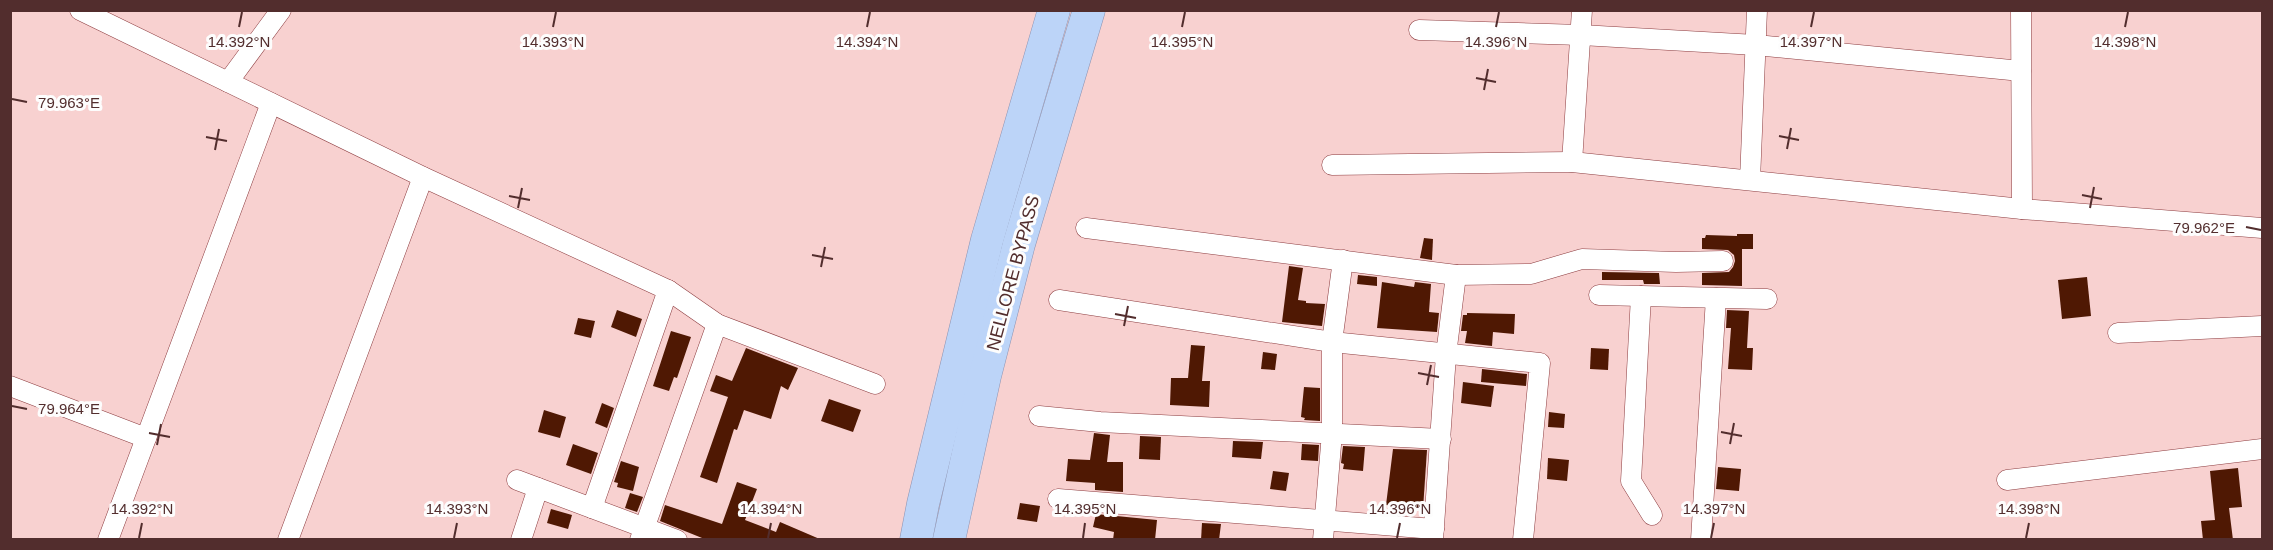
<svg xmlns="http://www.w3.org/2000/svg" width="2273" height="550" viewBox="0 0 2273 550" font-family="Arial,sans-serif">
  <rect width="100%" height="100%" fill="#f8d1d0"/>
  <g fill="#4f1803">
    <path d="M 1737,234 L 1753,234 L 1753,249 L 1742,249 L 1742,286 L 1702,285 L 1702,273 L 1729,272 L 1733,267 L 1735,261 L 1734,255 L 1728,250 L 1702,249 L 1702,238 L 1705,238 L 1706,235 L 1737,236 Z"/>
    <path d="M 1424,238 L 1433,239 L 1432,260 L 1420,258 Z"/>
    <path d="M 1289,266 L 1303,268 L 1298,300 L 1306,301 L 1306,303 L 1325,304 L 1322,326 L 1282,322 Z"/>
    <path d="M 1602,272 L 1659,273 L 1660,284 L 1644,284 L 1643,280 L 1602,280 Z"/>
    <path d="M 1358,275 L 1377,277 L 1377,286 L 1357,284 Z"/>
    <path d="M 2087,277 L 2091,316 L 2062,319 L 2058,280 Z"/>
    <path d="M 1382,282 L 1414,287 L 1415,282 L 1431,284 L 1429,312 L 1439,313 L 1437,332 L 1377,328 Z"/>
    <path d="M 617,310 L 642,319 L 636,337 L 611,327 Z"/>
    <path d="M 1727,310 L 1749,311 L 1747,348 L 1753,348 L 1752,370 L 1728,369 L 1731,328 L 1726,328 Z"/>
    <path d="M 1467,313 L 1515,314 L 1514,334 L 1493,332 L 1492,346 L 1465,343 L 1467,331 L 1461,331 L 1463,315 L 1467,315 Z"/>
    <path d="M 578,318 L 595,321 L 591,338 L 574,334 Z"/>
    <path d="M 671,331 L 691,337 L 677,378 L 674,377 L 669,391 L 653,386 Z"/>
    <path d="M 1191,345 L 1205,346 L 1202,381 L 1210,381 L 1209,407 L 1170,405 L 1171,378 L 1188,378 Z"/>
    <path d="M 746,348 L 798,368 L 788,390 L 781,386 L 771,419 L 744,410 L 737,430 L 734,429 L 717,483 L 700,477 L 728,397 L 710,391 L 716,375 L 732,381 Z"/>
    <path d="M 1591,348 L 1609,349 L 1608,370 L 1590,369 Z"/>
    <path d="M 1263,352 L 1277,354 L 1275,370 L 1261,369 Z"/>
    <path d="M 1482,369 L 1527,374 L 1526,386 L 1481,382 Z"/>
    <path d="M 1463,382 L 1494,386 L 1491,407 L 1461,403 Z"/>
    <path d="M 1304,387 L 1320,388 L 1320,421 L 1304,420 L 1305,418 L 1301,417 Z"/>
    <path d="M 829,399 L 861,410 L 853,432 L 821,421 Z"/>
    <path d="M 602,403 L 614,408 L 607,428 L 595,423 Z"/>
    <path d="M 544,410 L 566,417 L 560,438 L 538,432 Z"/>
    <path d="M 1549,412 L 1565,414 L 1564,428 L 1548,427 Z"/>
    <path d="M 1094,433 L 1110,435 L 1107,462 L 1123,462 L 1123,492 L 1095,490 L 1095,483 L 1066,481 L 1068,459 L 1090,460 Z"/>
    <path d="M 1140,436 L 1161,437 L 1160,460 L 1139,459 Z"/>
    <path d="M 1233,441 L 1263,442 L 1261,459 L 1232,457 Z"/>
    <path d="M 573,444 L 598,453 L 591,474 L 566,465 Z"/>
    <path d="M 1302,444 L 1319,445 L 1318,461 L 1301,460 Z"/>
    <path d="M 1343,446 L 1365,447 L 1363,471 L 1343,469 L 1344,464 L 1341,463 Z"/>
    <path d="M 1393,449 L 1427,450 L 1423,509 L 1386,505 Z"/>
    <path d="M 1548,458 L 1569,460 L 1567,481 L 1547,479 Z"/>
    <path d="M 621,461 L 639,467 L 633,491 L 617,487 L 618,483 L 614,482 Z"/>
    <path d="M 1718,467 L 1741,469 L 1739,491 L 1716,489 Z"/>
    <path d="M 2238,468 L 2242,507 L 2229,508 L 2233,540 L 2203,540 L 2201,521 L 2215,520 L 2210,471 Z"/>
    <path d="M 1273,471 L 1289,473 L 1286,491 L 1270,489 Z"/>
    <path d="M 737,482 L 757,489 L 745,520 L 776,532 L 780,522 L 822,540 L 707,540 L 660,521 L 665,505 L 722,524 Z"/>
    <path d="M 630,493 L 643,497 L 637,512 L 625,508 Z"/>
    <path d="M 1020,503 L 1040,506 L 1037,522 L 1017,519 Z"/>
    <path d="M 551,509 L 572,515 L 568,529 L 547,523 Z"/>
    <path d="M 1096,514 L 1157,520 L 1155,540 L 1113,540 L 1114,532 L 1093,527 Z"/>
    <path d="M 1202,523 L 1221,524 L 1219,540 L 1201,540 Z"/>
  </g>
  <g fill="none" stroke-linecap="round" stroke-linejoin="round">
    <defs>
      <g id="minor">
        <path d="M 80,10 L 423,177 L 668,290 L 717,324 L 875,384"/>
        <path d="M 1419,30 L 1581,35 L 1756,45 L 2021,71"/>
        <path d="M 228,82 L 281,10"/>
        <path d="M 1572,162 L 1582,10"/>
        <path d="M 1332,165 L 1572,162 L 2022,209 L 2021,10"/>
        <path d="M 1750,180 L 1757,10"/>
        <path d="M 2022,209 L 2262,228"/>
        <path d="M 1086,228 L 1456,275 L 1531,274 L 1582,259 L 1676,262 L 1723,261"/>
        <path d="M 1599,295 L 1767,299"/>
        <path d="M 1641,296 L 1631,481 L 1652,515"/>
        <path d="M 1059,300 L 1332,342 L 1540,363 L 1523,540"/>
        <path d="M 2118,333 L 2262,326"/>
        <path d="M 10,386 L 146,438"/>
        <path d="M 1039,416 L 1100,422 L 1441,439"/>
        <path d="M 517,480 L 677,540"/>
        <path d="M 2007,480 L 2262,449"/>
        <path d="M 1058,499 L 1434,529"/>
        <path d="M 592,508 L 668,290"/>
        <path d="M 108,540 L 271,103"/>
        <path d="M 288,540 L 423,177"/>
        <path d="M 521,540 L 538,488"/>
        <path d="M 640,540 L 717,324"/>
        <path d="M 1323,540 L 1332,433 L 1332,342 L 1343,260"/>
        <path d="M 1433,540 L 1446,355 L 1456,275"/>
        <path d="M 1701,540 L 1716,298"/>
      </g>
      <g id="trunk">
        <path d="M 916,540 L 923,504 L 987,240 L 1054,10"/>
        <path d="M 949,540 L 985,376 L 1019,244 L 1089,10"/>
      </g>
    </defs>
    <use href="#minor" stroke="#8d3d40" stroke-width="21"/>
    <use href="#trunk" stroke="#8c92b0" stroke-width="33"/>
    <use href="#minor" stroke="#fff" stroke-width="20"/>
    <use href="#trunk" stroke="#bcd4f8" stroke-width="32"/>
  </g>
  <path fill="none" stroke="#522d2d" stroke-width="2" d="M 239,27 L 242,12M 553,27 L 556,12M 867,27 L 870,12M 1182,27 L 1185,12M 1496,27 L 1499,12M 1811,27 L 1814,12M 2125,27 L 2128,12M 1476,78 L 1496,82M 1484,90 L 1488,69M 12,99 L 27,102M 1779,136 L 1799,140M 206,137 L 227,141M 1787,149 L 1791,128M 215,150 L 219,129M 2082,195 L 2102,199M 509,196 L 530,200M 518,208 L 522,188M 2090,208 L 2094,187M 2246,227 L 2261,230M 812,255 L 833,259M 821,267 L 825,247M 1115,314 L 1136,318M 1124,326 L 1128,306M 1418,373 L 1439,377M 1427,385 L 1431,365M 12,406 L 27,409M 1721,432 L 1742,436M 149,433 L 170,437M 1730,444 L 1734,423M 157,445 L 161,424M 139,538 L 142,523M 454,538 L 457,523M 768,538 L 771,523M 1083,538 L 1085,523M 1397,538 L 1400,523M 1711,538 L 1714,523M 2026,538 L 2029,523"/>
  <g text-anchor="middle" stroke-width="6" stroke-linejoin="round" paint-order="stroke">
    <g font-size="18" fill="#522d2d" stroke="#fdfdfd">
      <text transform="translate(1013 273) rotate(-75)" y="6">NELLORE BYPASS</text>
    </g>
  </g>
  <g font-size="15" text-anchor="middle" fill="#522d2d" stroke="#fdfdfd" stroke-width="6" stroke-linejoin="round" paint-order="stroke">
    <text x="239" y="47">14.392°N</text>
    <text x="553" y="47">14.393°N</text>
    <text x="867" y="47">14.394°N</text>
    <text x="1182" y="47">14.395°N</text>
    <text x="1496" y="47">14.396°N</text>
    <text x="1811" y="47">14.397°N</text>
    <text x="2125" y="47">14.398°N</text>
    <text x="69" y="108">79.963°E</text>
    <text x="2204" y="233">79.962°E</text>
    <text x="69" y="414">79.964°E</text>
    <text x="142" y="514">14.392°N</text>
    <text x="457" y="514">14.393°N</text>
    <text x="771" y="514">14.394°N</text>
    <text x="1085" y="514">14.395°N</text>
    <text x="1400" y="514">14.396°N</text>
    <text x="1714" y="514">14.397°N</text>
    <text x="2029" y="514">14.398°N</text>
  </g>
  <rect width="2273" height="550" fill="none" stroke="#522d2d" stroke-width="24"/>
</svg>
